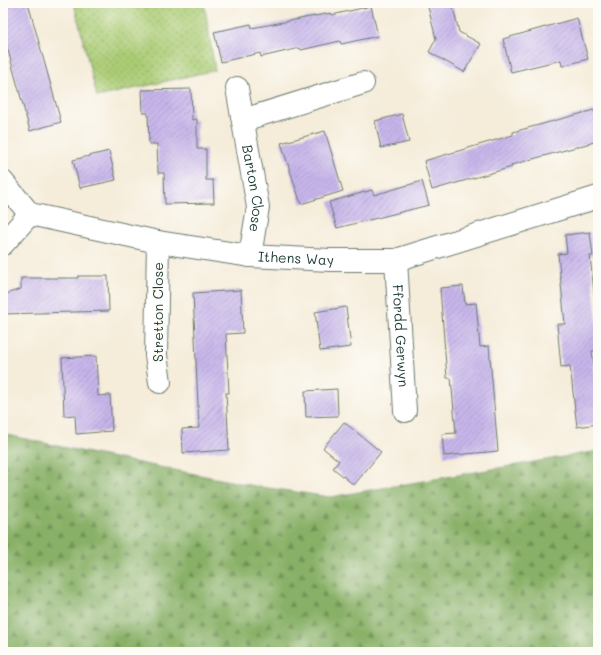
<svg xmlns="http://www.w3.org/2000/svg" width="601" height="655" viewBox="0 0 601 655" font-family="Mali,sans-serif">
  <defs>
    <pattern id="grass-dots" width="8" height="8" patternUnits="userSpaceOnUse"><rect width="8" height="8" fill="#abcc75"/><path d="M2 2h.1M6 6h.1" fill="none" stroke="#8ba761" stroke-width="1.8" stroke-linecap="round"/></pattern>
    <pattern id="forest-firs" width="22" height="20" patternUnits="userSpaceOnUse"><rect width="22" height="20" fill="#88b066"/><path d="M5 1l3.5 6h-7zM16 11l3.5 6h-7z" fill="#6f9055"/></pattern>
    <pattern id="building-hatch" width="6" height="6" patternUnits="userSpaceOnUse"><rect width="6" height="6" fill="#c8b6eb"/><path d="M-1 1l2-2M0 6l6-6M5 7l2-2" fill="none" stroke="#a295bf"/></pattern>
  </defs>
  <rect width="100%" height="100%" fill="#fdfcf7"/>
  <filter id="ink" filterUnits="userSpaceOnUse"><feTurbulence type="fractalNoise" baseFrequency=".025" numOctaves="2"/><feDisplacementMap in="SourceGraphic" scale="8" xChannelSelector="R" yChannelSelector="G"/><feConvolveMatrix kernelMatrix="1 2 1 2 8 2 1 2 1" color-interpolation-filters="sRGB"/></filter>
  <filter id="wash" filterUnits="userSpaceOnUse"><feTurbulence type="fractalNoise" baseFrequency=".012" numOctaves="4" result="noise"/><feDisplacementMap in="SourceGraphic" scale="16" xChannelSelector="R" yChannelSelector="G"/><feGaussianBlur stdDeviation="0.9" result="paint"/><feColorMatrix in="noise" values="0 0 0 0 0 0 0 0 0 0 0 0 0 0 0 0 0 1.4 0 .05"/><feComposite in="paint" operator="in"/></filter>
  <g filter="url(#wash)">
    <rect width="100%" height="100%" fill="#f5ecd9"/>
    <path fill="url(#grass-dots)" stroke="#658454" d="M 74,3 L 204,3 L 215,70 L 97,97 Z"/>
    <path fill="url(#forest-firs)" stroke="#54764d" d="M 3,434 L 94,454 L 255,486 L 330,497 L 598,451 L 598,647 L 582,652 L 10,652 L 3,634 Z"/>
    <g id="blocks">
      <g fill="url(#building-hatch)">
        <path d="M 3,3 L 28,3 L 61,122 L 30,131 L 3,32 Z"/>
        <path d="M 427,3 L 452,3 L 459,32 L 481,44 L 464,72 L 429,52 L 436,39 Z"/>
        <path d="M 371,6 L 378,36 L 341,44 L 340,41 L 301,50 L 300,48 L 261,57 L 260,53 L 221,62 L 214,32 L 251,24 L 252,28 L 331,13 L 332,15 Z"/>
        <path d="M 577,18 L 588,59 L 562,66 L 561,60 L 511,72 L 503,39 Z"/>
        <path d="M 191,89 L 192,120 L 197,119 L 197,149 L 206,149 L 206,180 L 213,180 L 214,203 L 165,204 L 164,173 L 158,173 L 157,144 L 149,144 L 148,113 L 143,113 L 142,90 Z"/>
        <path d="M 594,110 L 598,122 L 598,141 L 511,165 L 512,167 L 432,190 L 424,161 L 513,135 L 513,132 Z"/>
        <path d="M 402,114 L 409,142 L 381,148 L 375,121 Z"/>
        <path d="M 325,131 L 343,191 L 301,204 L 281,143 Z"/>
        <path d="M 109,151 L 116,180 L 80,188 L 73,160 Z"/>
        <path d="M 422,181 L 429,205 L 337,228 L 329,202 L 372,190 L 374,195 Z"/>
        <path d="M 590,232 L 593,256 L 590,256 L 598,328 L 598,350 L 592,351 L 598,394 L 598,424 L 577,427 L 570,366 L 561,367 L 557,324 L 565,324 L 558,254 L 567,253 L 565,235 Z"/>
        <path d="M 78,276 L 108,276 L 109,311 L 3,314 L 3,295 L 21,289 L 21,278 L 78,278 Z"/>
        <path d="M 463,286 L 465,304 L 476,303 L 480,347 L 489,346 L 498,451 L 444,456 L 442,434 L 456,433 L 451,378 L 447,378 L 440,288 Z"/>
        <path d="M 241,290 L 243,333 L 226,334 L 229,393 L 226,393 L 229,450 L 183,453 L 182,429 L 199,428 L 193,293 Z"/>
        <path d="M 346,307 L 351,347 L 320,351 L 315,312 Z"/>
        <path d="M 96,356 L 98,396 L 110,395 L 112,431 L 76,434 L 75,415 L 64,416 L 62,358 Z"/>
        <path d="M 337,389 L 338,416 L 306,417 L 305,391 Z"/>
        <path d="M 344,422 L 381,452 L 354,485 L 333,468 L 339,461 L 323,448 Z"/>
      </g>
    </g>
  </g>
  <g filter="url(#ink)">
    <use href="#blocks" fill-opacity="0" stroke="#6a7a6e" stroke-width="1"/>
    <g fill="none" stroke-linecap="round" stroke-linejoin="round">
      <defs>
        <g id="minor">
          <path id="s1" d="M 237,88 L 258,207 L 250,256"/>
          <path d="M 243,120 L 363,83"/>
          <path id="s2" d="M 3,182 L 30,214 L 158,242 L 250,256 L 330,260 L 396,260 L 598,197"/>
          <path d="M 158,242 L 156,355 L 160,382"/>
          <path d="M 3,244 L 30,214"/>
          <path id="s3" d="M 396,260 L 405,411"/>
        </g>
      </defs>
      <use href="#minor" stroke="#6a7a6e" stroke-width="24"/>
      <use href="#minor" stroke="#fff" stroke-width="22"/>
    </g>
  </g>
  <g text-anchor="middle" stroke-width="3" stroke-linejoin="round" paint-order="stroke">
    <g font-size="14" fill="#1f3d34" stroke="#fdfcf7">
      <text dy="5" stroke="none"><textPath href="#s1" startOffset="102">Barton Close</textPath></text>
      <text dy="5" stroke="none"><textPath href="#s2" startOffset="312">Ithens Way</textPath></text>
      <text transform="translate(158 312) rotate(-90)" y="5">Stretton Close</text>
      <text dy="5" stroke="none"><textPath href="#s3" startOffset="76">Ffordd Gerwyn</textPath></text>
    </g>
  </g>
  <rect width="601" height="655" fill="none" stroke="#fdfcf7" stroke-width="16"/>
</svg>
